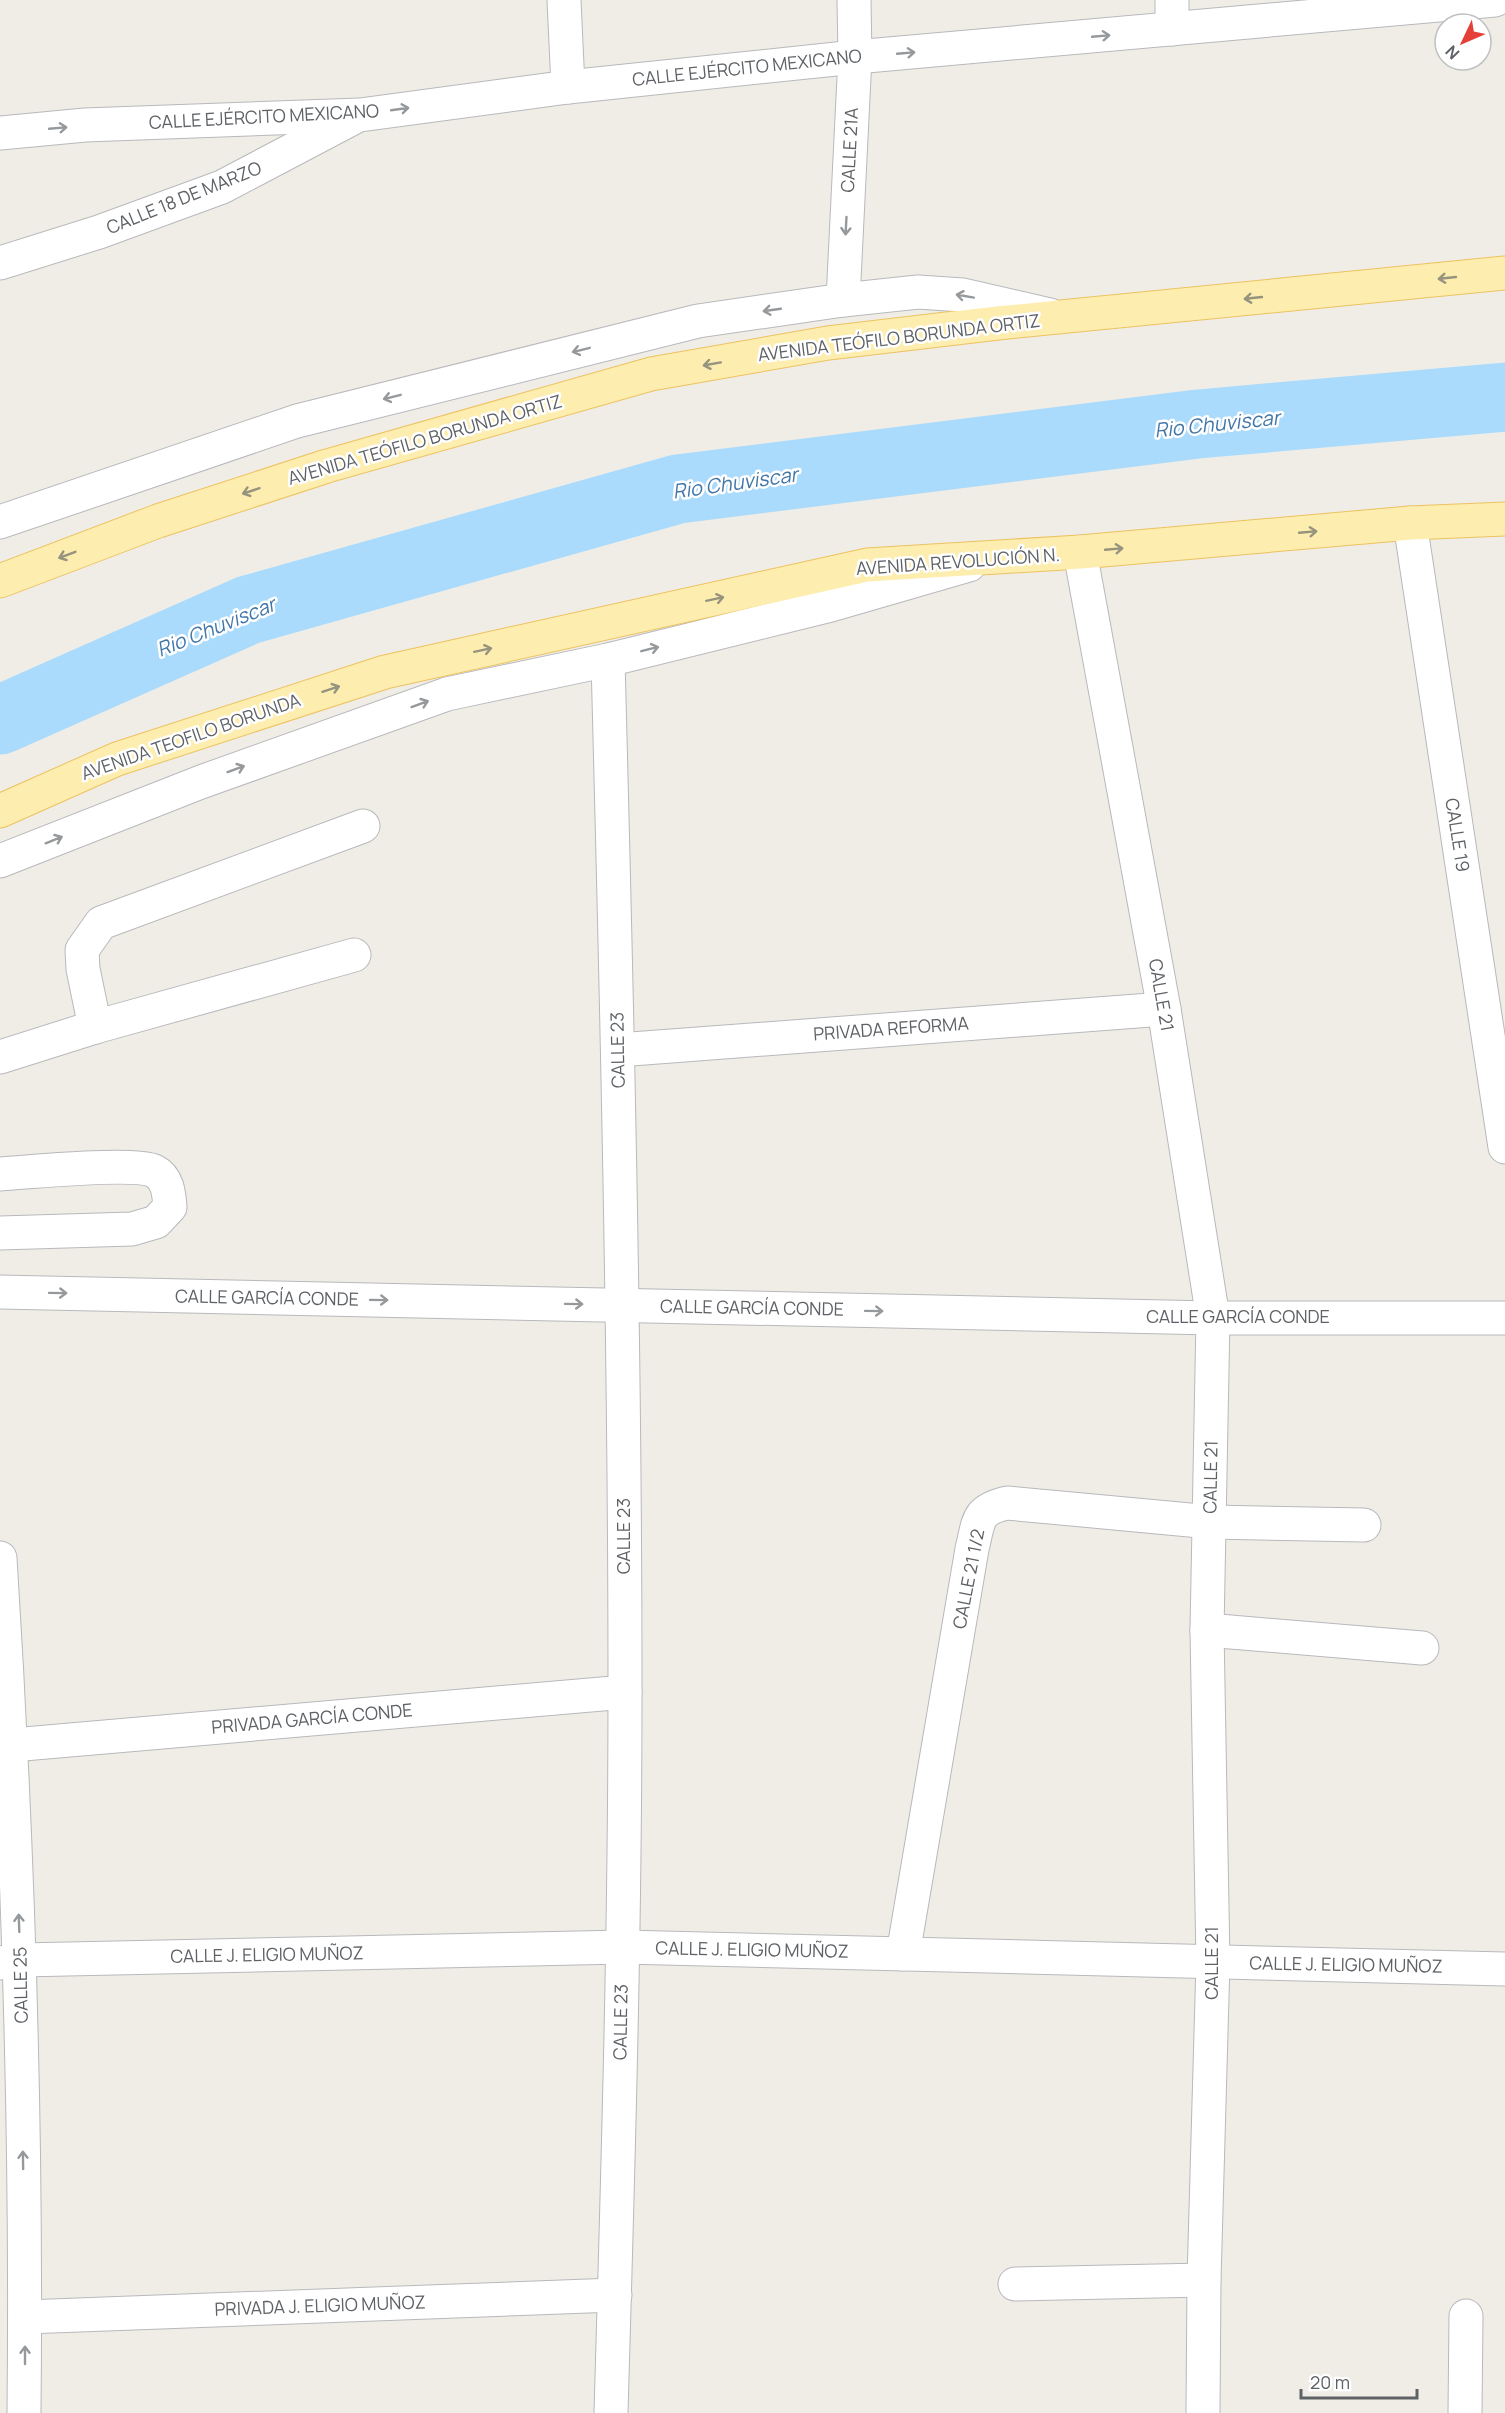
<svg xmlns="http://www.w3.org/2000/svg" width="1505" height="2413" viewBox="0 0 1505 2413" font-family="Manrope,sans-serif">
  <rect width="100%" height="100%" fill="#f0ede6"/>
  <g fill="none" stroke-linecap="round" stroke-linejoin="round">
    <path stroke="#aadbfc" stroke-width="69" d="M 0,720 L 248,610 L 678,489 L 1198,424 L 1505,397"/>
    <defs>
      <g id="minor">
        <path d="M 564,0 L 568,87"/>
        <path d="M 1172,0 L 1172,29"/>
        <path d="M 0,133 L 85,125 L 360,115 L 568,87 L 855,57 L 1495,0"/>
        <path d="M 0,263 L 99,232 L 222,187 L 353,118"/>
        <path d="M 843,300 L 855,57 L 854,0"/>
        <path d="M 0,522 L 297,421 L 698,321 L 843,300 L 918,292 L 963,295 L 1050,315"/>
        <path d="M 1410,523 L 1505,1147"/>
        <path d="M 1080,552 L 1164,1009 L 1213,1318 L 1207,1630 L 1213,1962 L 1204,2280 L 1203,2413"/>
        <path d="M 608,660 C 617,1003 625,1347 625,1691 C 625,1931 618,2172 611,2413"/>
        <path d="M 0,861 L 201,782 L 447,694 L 608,660 L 831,605 L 969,565"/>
        <path d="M 95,1027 L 83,969 L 82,950 L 101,923 L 363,826"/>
        <path d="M 618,1050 L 1164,1009"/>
        <path d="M 0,1057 L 95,1027 L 354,955"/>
        <path d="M 0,1174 C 28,1172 134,1162 154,1171 C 168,1178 169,1194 170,1207 L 156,1222 L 132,1229 L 0,1233"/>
        <path d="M 0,1292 L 1213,1318 L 1505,1318"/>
        <path d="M 0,1558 C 18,1843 27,2128 24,2413"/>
        <path d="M 1207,1630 L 1422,1648"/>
        <path d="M 0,1746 L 625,1692"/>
        <path d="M 903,1954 L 972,1549 C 979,1521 976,1510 1007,1503 L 1211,1522 L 1364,1525"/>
        <path d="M 0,1963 L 21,1960 L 623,1947 L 1505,1969"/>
        <path d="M 1015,2284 L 1204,2280"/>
        <path d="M 25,2317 L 615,2295"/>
        <path d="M 1465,2413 L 1466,2316"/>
      </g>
      <g id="major">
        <path d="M 0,581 L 158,521 L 327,466 L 651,374 L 828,343 L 998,323 L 1505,273"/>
        <path d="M 0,811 L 117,759 L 385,672 L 867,565 L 1080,552 L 1410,523 L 1505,519"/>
      </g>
    </defs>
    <use href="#minor" stroke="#b7b9bc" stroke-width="35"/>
    <use href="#major" stroke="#edc261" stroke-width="35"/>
    <use href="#minor" stroke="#fff" stroke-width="33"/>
    <use href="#major" stroke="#fdedae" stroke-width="33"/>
  </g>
  <defs><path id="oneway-shaft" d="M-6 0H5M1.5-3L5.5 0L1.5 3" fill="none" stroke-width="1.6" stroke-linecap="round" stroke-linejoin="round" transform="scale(1.5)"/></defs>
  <g stroke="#96999c">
    <use href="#oneway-shaft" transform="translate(1101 36) rotate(-5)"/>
    <use href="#oneway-shaft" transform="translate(906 53) rotate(-5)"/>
    <use href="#oneway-shaft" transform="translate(400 109) rotate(-8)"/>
    <use href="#oneway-shaft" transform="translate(58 128) rotate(-5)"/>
    <use href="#oneway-shaft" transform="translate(846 226) rotate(93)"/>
    <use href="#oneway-shaft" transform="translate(965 296) rotate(-170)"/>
    <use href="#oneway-shaft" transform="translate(772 310) rotate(172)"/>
    <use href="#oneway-shaft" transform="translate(581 350) rotate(166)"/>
    <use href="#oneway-shaft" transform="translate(392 397) rotate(166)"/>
    <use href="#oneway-shaft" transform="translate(650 649) rotate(-14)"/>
    <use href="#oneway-shaft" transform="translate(420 704) rotate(-20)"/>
    <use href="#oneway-shaft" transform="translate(236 769) rotate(-20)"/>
    <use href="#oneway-shaft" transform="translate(54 840) rotate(-22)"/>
    <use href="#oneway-shaft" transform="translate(58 1293) rotate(1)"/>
    <use href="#oneway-shaft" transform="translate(379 1300) rotate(1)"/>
    <use href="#oneway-shaft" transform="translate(574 1304) rotate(1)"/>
    <use href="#oneway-shaft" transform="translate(874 1311) rotate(1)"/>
    <use href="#oneway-shaft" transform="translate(19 1923) rotate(-92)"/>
    <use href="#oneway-shaft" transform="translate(23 2160) rotate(-91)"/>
    <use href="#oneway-shaft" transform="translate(25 2355) rotate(-90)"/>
  </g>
  <g stroke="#96937f">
    <use href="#oneway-shaft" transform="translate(1447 278) rotate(174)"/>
    <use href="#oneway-shaft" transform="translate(1253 298) rotate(174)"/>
    <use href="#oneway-shaft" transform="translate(712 364) rotate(170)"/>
    <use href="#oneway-shaft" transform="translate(251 491) rotate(162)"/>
    <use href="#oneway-shaft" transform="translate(1308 532) rotate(-5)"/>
    <use href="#oneway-shaft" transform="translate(1114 549) rotate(-5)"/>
    <use href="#oneway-shaft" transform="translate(67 555) rotate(159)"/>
    <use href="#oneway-shaft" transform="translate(715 599) rotate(-12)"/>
    <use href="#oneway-shaft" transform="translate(483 650) rotate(-12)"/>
    <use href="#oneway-shaft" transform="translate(331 689) rotate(-18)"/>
  </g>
  <g text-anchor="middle" stroke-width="5" stroke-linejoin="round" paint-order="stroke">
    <g font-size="18" fill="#5e6266" stroke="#fff">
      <text transform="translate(747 68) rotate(-6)" y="6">CALLE EJÉRCITO MEXICANO</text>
      <text transform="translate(264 117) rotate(-3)" y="6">CALLE EJÉRCITO MEXICANO</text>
      <text transform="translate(850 150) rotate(-87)" y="6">CALLE 21A</text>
      <text transform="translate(184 198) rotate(-22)" y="6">CALLE 18 DE MARZO</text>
      <text transform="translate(899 338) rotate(-7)" y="6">AVENIDA TEÓFILO BORUNDA ORTIZ</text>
      <text transform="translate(425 440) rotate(-16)" y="6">AVENIDA TEÓFILO BORUNDA ORTIZ</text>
      <text transform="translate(958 562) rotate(-4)" y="6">AVENIDA REVOLUCIÓN N.</text>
      <text transform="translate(191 737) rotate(-19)" y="6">AVENIDA TEOFILO BORUNDA</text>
      <text transform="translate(1457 835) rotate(81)" y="6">CALLE 19</text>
      <text transform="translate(1161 995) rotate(80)" y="6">CALLE 21</text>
      <text transform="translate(891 1029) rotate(-4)" y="6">PRIVADA REFORMA</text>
      <text transform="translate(618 1050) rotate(-91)" y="6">CALLE 23</text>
      <text transform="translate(267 1298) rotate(1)" y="6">CALLE GARCÍA CONDE</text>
      <text transform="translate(752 1308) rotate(1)" y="6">CALLE GARCÍA CONDE</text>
      <text x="1238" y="1323">CALLE GARCÍA CONDE</text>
      <text transform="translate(1211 1477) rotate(-89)" y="6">CALLE 21</text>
      <text transform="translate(624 1536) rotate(-90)" y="6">CALLE 23</text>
      <text transform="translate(969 1579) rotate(-79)" y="6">CALLE 21 1/2</text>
      <text transform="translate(312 1719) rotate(-5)" y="6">PRIVADA GARCÍA CONDE</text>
      <text transform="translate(752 1950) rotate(1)" y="6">CALLE J. ELIGIO MUÑOZ</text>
      <text transform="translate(267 1955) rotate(-1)" y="6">CALLE J. ELIGIO MUÑOZ</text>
      <text transform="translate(1212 1963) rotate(-90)" y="6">CALLE 21</text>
      <text transform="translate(1346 1965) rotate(1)" y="6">CALLE J. ELIGIO MUÑOZ</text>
      <text transform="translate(21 1985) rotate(-91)" y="6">CALLE 25</text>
      <text transform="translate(621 2022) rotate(-89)" y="6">CALLE 23</text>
      <text transform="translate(320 2306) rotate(-2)" y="6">PRIVADA J. ELIGIO MUÑOZ</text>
    </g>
    <g font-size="20" font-style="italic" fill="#4276a7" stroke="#fff">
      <text transform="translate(1217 424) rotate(-6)" y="7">Rio Chuviscar</text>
      <text transform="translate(735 483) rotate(-8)" y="7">Rio Chuviscar</text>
      <text transform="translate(216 627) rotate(-22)" y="7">Rio Chuviscar</text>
    </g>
  </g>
  <g transform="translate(1463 42) rotate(226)"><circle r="28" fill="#ffffff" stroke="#bfc0c2" stroke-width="1.5"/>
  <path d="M0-4.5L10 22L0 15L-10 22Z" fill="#e43f38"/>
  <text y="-9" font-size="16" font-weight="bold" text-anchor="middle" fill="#5e6266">N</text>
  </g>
  <path d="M1301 2389v9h116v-9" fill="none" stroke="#5e6266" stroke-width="3"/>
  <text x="1310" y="2389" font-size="18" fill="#5e6266" stroke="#ffffff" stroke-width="4.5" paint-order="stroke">20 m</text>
</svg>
